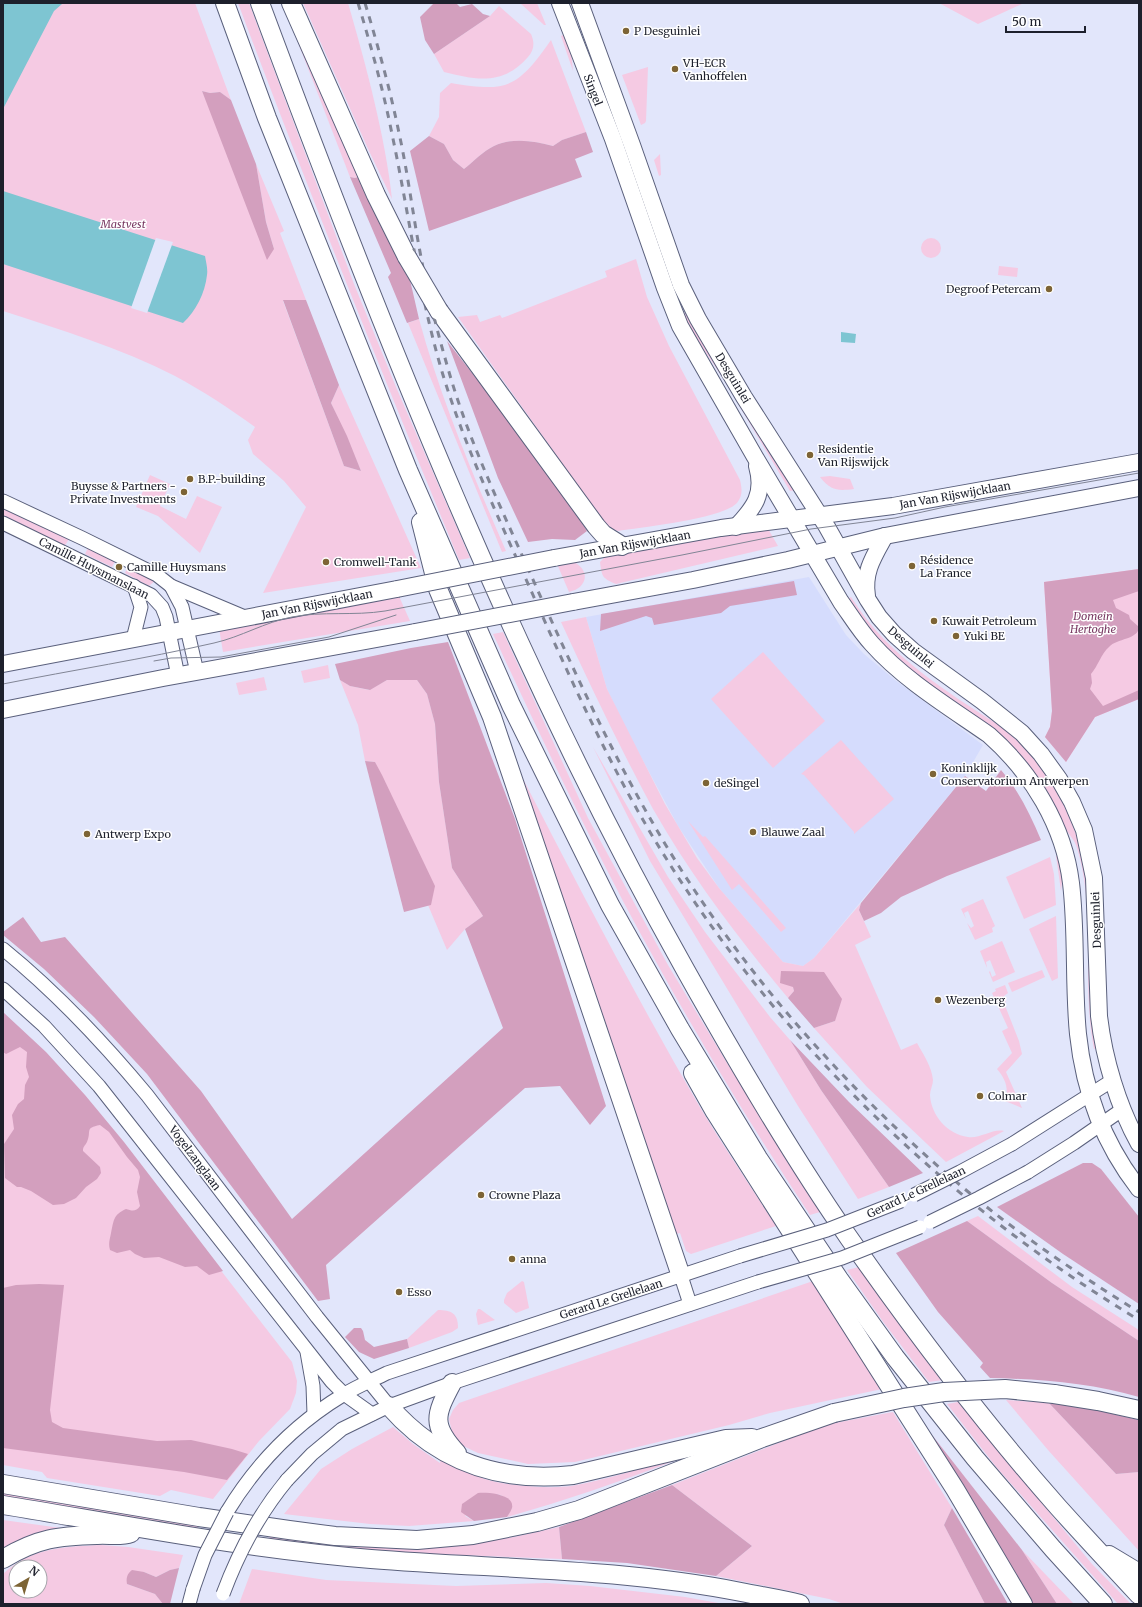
<svg xmlns="http://www.w3.org/2000/svg" width="1142" height="1607" viewBox="0 0 1142 1607" font-family="Merriweather,serif">
  <rect width="100%" height="100%" fill="#e2e6fb"/>
  <path fill="#d5dcfd" d="M 809,577 L 846,635 L 864,654 L 895,680 L 983,745 L 965,776 L 814,958 L 803,966 L 783,962 L 719,888 L 678,826 L 625,727 L 607,689 L 586,617 Z"/>
  <g fill="#f5cae3" fill-rule="evenodd">
    <path d="M 3,3 L 195,3 L 231,100 L 220,92 L 210,93 L 202,91 L 274,249 L 266,222 L 256,164 L 284,231 L 280,233 L 306,300 L 283,301 L 344,466 L 361,471 L 331,403 L 339,385 L 421,568 L 263,593 L 306,507 L 284,481 L 253,454 L 248,440 L 255,427 C 229,408 203,391 175,376 C 121,348 61,330 3,311 Z"/>
    <path d="M 238,3 L 249,3 L 354,284 L 396,387 L 470,558 L 459,560 C 383,376 308,190 238,3 Z"/>
    <path d="M 303,3 L 348,3 C 366,65 385,136 392,199 L 369,151 Z"/>
    <path d="M 520,3 L 537,3 L 546,25 L 544,25 Z"/>
    <path d="M 586,3 L 589,3 L 632,121 L 630,122 Z"/>
    <path d="M 939,3 L 1024,3 L 978,24 Z"/>
    <path d="M 499,6 L 531,34 C 535,43 534,50 528,57 C 503,86 476,80 444,72 L 434,54 L 490,16 Z"/>
    <path d="M 287,14 L 361,176 L 355,178 L 350,177 Z"/>
    <path d="M 565,34 L 571,50 L 573,71 L 561,36 Z"/>
    <path d="M 551,40 L 586,132 L 562,140 L 553,146 C 534,141 513,137 494,146 C 483,151 473,162 464,169 L 453,160 L 444,144 L 429,136 L 439,117 L 440,93 L 451,83 C 508,93 518,87 551,40 Z"/>
    <path d="M 648,67 L 646,121 L 645,123 L 641,125 L 622,75 Z"/>
    <path d="M 660,154 L 661,175 L 659,176 L 654,160 Z"/>
    <circle cx="931" cy="248" r="10"/>
    <path d="M 636,259 L 647,297 L 669,346 L 740,480 C 742,489 743,495 737,503 C 722,519 642,527 618,531 L 608,528 L 458,317 L 477,315 L 480,322 L 500,315 L 502,318 L 607,277 L 605,271 Z"/>
    <path d="M 999,266 L 1018,268 L 1017,277 L 998,275 Z"/>
    <path d="M 677,302 L 695,328 L 797,490 L 790,491 L 724,380 L 685,321 Z"/>
    <path d="M 419,319 C 441,400 473,475 506,551 L 502,552 L 408,323 Z"/>
    <path d="M 150,475 L 170,484 L 160,506 L 186,519 L 197,496 L 222,507 L 200,553 L 158,516 L 136,507 Z"/>
    <path d="M 830,476 L 850,479 L 854,489 C 838,491 831,491 820,477 Z"/>
    <path d="M 3,508 L 69,539 L 64,547 L 3,518 Z"/>
    <path d="M 767,527 L 778,546 L 616,584 C 602,578 602,577 600,562 L 608,554 Z"/>
    <path d="M 88,548 L 115,561 L 112,567 L 85,554 Z"/>
    <path d="M 574,562 C 591,571 587,588 569,592 L 557,564 Z"/>
    <path d="M 128,566 L 156,580 L 149,586 L 125,573 Z"/>
    <path d="M 1139,569 L 1139,699 L 1095,717 L 1066,762 L 1045,737 L 1050,727 L 1052,711 L 1044,582 Z"/>
    <path d="M 398,594 L 410,621 L 223,652 L 219,628 Z"/>
    <path d="M 851,597 C 887,655 945,691 1002,727 C 1048,763 1077,819 1086,875 C 1090,898 1089,922 1090,945 C 1092,979 1094,1014 1096,1048 L 1094,1049 C 1081,983 1097,913 1077,848 C 1075,840 1069,835 1065,828 C 1055,806 1045,784 1028,766 C 1015,751 999,737 984,724 C 955,699 920,680 891,653 C 874,637 861,618 847,599 Z"/>
    <path d="M 586,617 L 607,689 L 665,804 L 697,858 L 719,888 L 783,962 L 803,966 L 814,958 L 861,903 L 859,910 L 871,937 L 855,945 L 901,1050 L 917,1043 C 923,1054 932,1067 933,1080 C 933,1085 930,1090 930,1095 C 931,1115 947,1134 968,1137 C 980,1139 993,1128 1004,1131 L 946,1162 L 867,1087 L 814,1028 L 835,1021 L 793,987 L 794,991 L 788,998 C 739,939 691,876 653,809 C 620,748 590,685 561,622 Z"/>
    <path d="M 503,632 L 588,818 L 668,965 L 727,1063 L 820,1212 L 810,1215 C 743,1114 681,1010 624,903 C 578,815 535,725 493,634 Z"/>
    <path d="M 763,652 L 825,721 L 773,768 L 711,699 Z"/>
    <path d="M 328,665 L 330,678 L 304,683 L 301,671 Z"/>
    <path d="M 264,677 L 267,690 L 239,695 L 236,683 Z"/>
    <path d="M 340,680 L 350,686 L 369,690 L 387,680 L 417,680 L 427,694 L 435,724 L 439,782 L 452,868 L 483,916 L 465,929 L 447,950 L 428,905 L 375,762 L 365,761 L 358,725 Z"/>
    <path d="M 841,740 L 894,799 L 854,834 L 854,832 L 804,775 L 801,774 Z"/>
    <path d="M 593,747 L 668,877 L 705,932 L 770,1017 L 790,1040 L 821,1090 L 889,1187 L 858,1199 L 798,1106 L 650,861 Z"/>
    <path d="M 520,773 C 578,886 637,999 701,1109 C 725,1149 751,1187 776,1226 L 691,1254 L 686,1251 L 680,1233 L 676,1234 Z"/>
    <path d="M 688,821 L 703,837 L 705,836 L 786,928 L 781,932 L 739,884 L 732,890 Z"/>
    <path d="M 1056,856 L 1058,856 L 1063,873 L 1061,891 Z"/>
    <path d="M 1050,857 L 1054,874 L 1056,905 L 1024,919 L 1006,877 Z"/>
    <path d="M 983,899 L 995,926 L 992,928 L 993,932 L 975,940 L 967,923 L 971,928 L 974,926 L 968,911 L 964,913 L 966,919 L 961,909 Z"/>
    <path d="M 1056,916 L 1058,978 L 1052,981 L 1029,929 Z"/>
    <path d="M 1002,941 L 1015,972 L 993,982 L 989,972 L 990,971 L 992,977 L 996,975 L 990,960 L 986,962 L 987,968 L 980,951 Z"/>
    <path d="M 1042,970 L 1045,977 L 1012,992 L 1008,983 Z"/>
    <path d="M 1005,985 L 1008,993 L 1004,996 L 1006,1002 L 1004,1003 L 1019,1041 L 1022,1054 L 1006,1072 L 1022,1108 L 1005,1101 C 1009,1088 1006,1080 997,1069 L 1012,1053 L 1002,1031 L 1008,1028 L 992,993 L 996,991 L 995,989 Z"/>
    <path d="M 3,1014 L 135,1160 L 292,1362 L 297,1381 L 296,1393 L 290,1409 L 259,1441 L 213,1499 L 171,1490 L 160,1496 L 47,1478 L 42,1472 L 3,1465 Z"/>
    <path d="M 978,1216 L 1072,1287 L 1139,1330 L 1139,1341 L 1052,1283 L 967,1221 Z"/>
    <path d="M 859,1267 L 943,1380 L 929,1382 L 884,1323 L 847,1270 Z"/>
    <path d="M 522,1281 L 524,1282 L 529,1308 L 516,1313 L 504,1303 L 504,1300 L 507,1293 Z"/>
    <path d="M 813,1281 L 882,1389 L 770,1413 L 729,1425 L 575,1462 L 528,1464 L 478,1453 L 459,1444 L 452,1432 L 449,1419 L 453,1410 L 459,1403 Z"/>
    <path d="M 478,1309 L 480,1309 L 495,1320 L 478,1325 L 476,1314 Z"/>
    <path d="M 438,1310 C 451,1310 458,1313 458,1328 L 452,1332 L 409,1348 L 407,1339 Z"/>
    <path d="M 1006,1400 L 1049,1403 L 1116,1474 L 1139,1472 L 1139,1551 L 1048,1450 Z"/>
    <path d="M 958,1402 L 1092,1564 L 1131,1604 L 1118,1604 L 997,1468 L 947,1404 Z"/>
    <path d="M 893,1412 L 952,1508 L 944,1525 L 985,1604 L 844,1604 L 829,1599 L 716,1576 L 752,1546 L 672,1485 L 824,1425 Z"/>
    <path d="M 393,1427 L 413,1444 L 440,1463 L 441,1458 C 456,1466 470,1474 485,1479 C 506,1486 550,1489 571,1486 C 606,1480 640,1468 675,1459 L 674,1461 C 619,1482 564,1501 507,1517 L 512,1507 L 501,1495 L 485,1493 L 465,1516 L 474,1521 L 409,1526 L 370,1524 L 284,1514 L 321,1469 L 352,1449 Z"/>
    <path d="M 3,1492 L 199,1525 L 196,1531 L 3,1496 Z"/>
    <path d="M 3,1520 L 68,1529 L 3,1551 Z"/>
    <path d="M 559,1527 L 562,1559 L 384,1552 L 266,1540 L 271,1536 L 338,1544 L 398,1549 L 454,1544 L 514,1537 Z"/>
    <path d="M 101,1545 L 128,1547 L 183,1555 L 179,1568 L 170,1570 L 156,1577 L 144,1572 L 127,1584 L 155,1594 L 163,1604 L 3,1604 L 3,1574 C 32,1547 63,1547 101,1545 ZM 16,1567 L 40,1567 L 40,1591 L 16,1591 Z"/>
    <path d="M 1022,1550 L 1074,1604 L 1057,1604 Z"/>
    <path d="M 252,1569 L 326,1580 L 456,1586 L 546,1583 L 590,1586 L 685,1597 L 724,1604 L 239,1604 Z"/>
  </g>
  <g fill="#d39fbe">
    <path d="M 434,3 L 456,3 L 460,7 L 472,4 L 483,14 L 490,16 L 434,54 L 425,40 L 420,17 Z"/>
    <path d="M 202,91 L 210,93 L 220,92 L 231,100 L 256,164 L 266,222 L 274,249 L 267,260 Z"/>
    <path d="M 586,132 L 593,152 L 575,159 L 582,177 L 429,231 L 410,151 L 429,136 L 444,144 L 453,160 L 464,169 C 473,162 483,151 494,146 C 513,137 534,141 553,146 L 562,140 Z"/>
    <path d="M 361,176 L 389,239 L 410,280 L 419,319 L 407,323 L 388,277 L 391,273 L 350,177 L 355,178 Z"/>
    <path d="M 283,300 L 306,300 L 339,385 L 331,403 L 347,436 L 361,471 L 344,466 Z"/>
    <path d="M 447,341 L 558,483 L 587,531 L 575,540 L 552,539 L 528,542 L 498,478 Z"/>
    <path d="M 1139,569 L 1139,591 L 1113,600 L 1116,608 L 1129,615 L 1130,619 L 1139,627 C 1138,640 1117,638 1109,647 C 1101,654 1098,666 1091,674 L 1092,683 L 1090,689 L 1103,706 L 1139,690 L 1139,699 L 1095,717 L 1066,762 L 1045,737 L 1050,727 L 1052,711 L 1044,582 Z"/>
    <path d="M 794,581 L 797,595 L 730,606 L 721,613 L 654,625 L 652,618 L 646,616 L 600,631 L 601,614 Z"/>
    <path d="M 448,642 L 515,819 L 606,1106 L 590,1125 L 560,1086 L 525,1088 L 326,1265 L 330,1299 L 318,1301 L 147,1074 L 94,1017 L 44,969 L 3,935 L 3,932 L 23,917 L 41,942 L 65,937 L 201,1091 L 292,1219 L 503,1028 L 465,929 L 483,916 L 452,868 L 439,782 L 435,724 L 427,694 L 417,680 L 387,680 L 370,690 L 350,686 L 340,680 L 335,664 L 411,648 Z"/>
    <path d="M 365,761 L 375,762 L 382,775 L 435,886 L 431,905 L 404,912 Z"/>
    <path d="M 1001,770 C 1019,791 1030,814 1041,840 L 947,876 L 901,897 L 881,913 L 864,921 L 859,910 L 861,903 L 965,776 L 986,791 Z"/>
    <path d="M 781,971 L 824,972 L 842,999 L 835,1021 L 814,1028 L 788,998 L 794,991 L 793,987 L 780,983 Z"/>
    <path d="M 3,1012 L 46,1052 L 85,1095 L 124,1142 L 223,1271 L 209,1275 L 197,1266 L 185,1267 L 159,1257 L 144,1258 L 135,1254 L 130,1250 L 117,1253 L 110,1250 C 108,1243 110,1239 111,1233 C 114,1220 113,1215 126,1209 C 132,1211 136,1212 140,1206 L 137,1192 L 140,1177 L 138,1170 L 127,1157 L 109,1132 L 100,1125 C 84,1128 92,1131 87,1142 C 85,1146 83,1146 83,1151 L 100,1167 L 101,1173 L 97,1179 L 86,1187 L 76,1198 L 64,1204 L 53,1205 L 31,1191 L 21,1187 L 17,1187 L 5,1178 L 4,1144 L 14,1129 L 12,1115 L 18,1104 L 24,1099 L 25,1085 L 29,1077 L 26,1067 L 27,1052 L 20,1047 L 6,1054 L 3,1052 Z"/>
    <path d="M 790,1040 L 849,1102 L 923,1173 L 889,1187 L 821,1090 Z"/>
    <path d="M 1083,1163 L 1092,1163 L 1101,1169 L 1139,1217 L 1139,1304 L 1063,1254 L 997,1207 Z"/>
    <path d="M 967,1221 L 1052,1283 L 1139,1341 L 1139,1397 C 1091,1383 1039,1379 990,1378 L 980,1367 L 983,1363 L 938,1312 L 896,1253 Z"/>
    <path d="M 39,1284 L 64,1285 L 50,1410 L 52,1422 L 63,1428 L 157,1441 L 191,1440 L 232,1449 L 248,1454 L 227,1480 L 184,1472 L 3,1448 L 3,1288 L 16,1285 Z"/>
    <path d="M 354,1328 L 361,1328 L 363,1331 L 365,1340 L 374,1347 L 407,1339 L 409,1348 L 374,1359 L 359,1352 L 345,1337 Z"/>
    <path d="M 1049,1403 L 1087,1408 L 1139,1420 L 1139,1472 L 1116,1474 Z"/>
    <path d="M 932,1435 L 1022,1550 L 1057,1604 L 1030,1604 Z"/>
    <path d="M 672,1485 L 752,1546 L 716,1576 L 627,1563 L 562,1559 L 559,1527 Z"/>
    <path d="M 478,1493 C 487,1492 515,1494 512,1508 C 511,1511 509,1514 507,1517 L 474,1521 L 461,1512 L 462,1504 Z"/>
    <path d="M 952,1508 L 1008,1604 L 985,1604 L 944,1525 Z"/>
    <path d="M 179,1568 L 170,1604 L 163,1604 L 155,1594 L 127,1584 C 126,1578 127,1574 132,1570 L 144,1572 L 156,1577 L 170,1570 Z"/>
  </g>
  <g fill="#7ec5d2">
    <path d="M 3,3 L 59,3 L 62,4 L 54,11 L 3,109 Z"/>
    <path d="M 3,191 L 205,256 C 206,262 208,269 207,275 C 205,293 196,311 183,323 L 3,264 Z"/>
    <path d="M 841,332 L 856,334 L 855,343 L 841,342 Z"/>
  </g>
  <path fill="#e2e6fb" d="M 156,238 L 173,242 L 147,313 L 131,308 Z"/>
  <g fill="none" stroke-linecap="round" stroke-linejoin="round">
    <defs>
      <g id="minor">
        <path d="M 3,501 L 82,538 L 157,575 L 171,586 L 247,618"/>
        <path d="M 3,523 L 151,595 L 162,607 L 166,617 L 178,676"/>
        <path d="M 171,586 L 182,607 L 197,672"/>
        <path d="M 133,639 L 141,607 L 134,586"/>
        <path d="M 3,949 C 56,992 103,1042 147,1095 L 317,1317 L 389,1406"/>
        <path d="M 3,989 L 44,1026 L 99,1086 L 332,1382 L 344,1394 L 372,1414"/>
        <path d="M 1012,1144 L 1113,1080"/>
        <path d="M 1028,1172 L 1074,1143 L 1123,1109"/>
        <path d="M 681,1276 L 690,1304"/>
        <path d="M 307,1352 L 313,1386 L 314,1414"/>
        <path d="M 287,1480 L 312,1454 L 342,1429 L 389,1406 L 452,1383 L 758,1282"/>
        <path d="M 227,1512 C 256,1464 295,1424 343,1395 C 357,1386 373,1380 387,1373 L 740,1256"/>
        <path d="M 189,1604 L 193,1589"/>
      </g>
      <g id="major">
        <path d="M 560,3 L 613,139 L 665,288 L 680,326 L 755,457 L 841,602 C 851,616 860,631 872,644 C 904,680 949,707 989,735 C 1032,773 1064,826 1071,883 C 1077,933 1073,984 1078,1034 C 1084,1091 1104,1144 1139,1189"/>
        <path d="M 580,3 L 632,145 L 681,285 L 698,319 L 744,397 L 827,527 L 868,600 L 879,617 L 894,634 L 913,651 L 982,701 L 1022,733 L 1041,754 L 1059,779 L 1072,802 L 1084,830 L 1094,878 L 1099,1016 C 1104,1059 1118,1106 1139,1144"/>
        <path d="M 736,527 C 754,508 765,494 757,466"/>
        <path d="M 554,558 L 721,528 L 893,506 L 1139,462"/>
        <path d="M 867,596 C 863,572 874,556 885,536"/>
        <path d="M 573,602 L 693,580 L 788,560 L 885,536 L 1139,488"/>
        <path d="M 3,664 L 397,589"/>
        <path d="M 3,710 L 163,678 L 415,632"/>
      </g>
      <g id="highway">
        <path d="M 225,3 L 267,118 L 408,470 L 511,705 L 610,905 L 680,1029 L 758,1158 L 839,1279 L 895,1357 L 975,1458 L 1053,1549 L 1103,1604"/>
        <path d="M 260,3 C 383,334 513,663 686,971 C 737,1062 790,1153 849,1238 C 914,1331 983,1422 1058,1507 C 1085,1537 1112,1566 1139,1595"/>
        <path d="M 291,3 L 376,195 L 407,257"/>
        <path d="M 439,311 L 596,526 L 603,534 L 622,546"/>
        <path d="M 421,522 L 438,589 L 492,717 L 681,1276"/>
        <path d="M 693,1073 L 715,1112 L 955,1489 L 1023,1604"/>
        <path d="M 452,1383 C 435,1415 431,1425 457,1453"/>
        <path d="M 1054,1394 L 1098,1401 L 1139,1410"/>
        <path d="M 389,1406 C 438,1462 499,1483 573,1475 L 726,1439 L 752,1438"/>
        <path d="M 3,1484 L 199,1517 L 289,1530 L 335,1536 L 417,1540 L 473,1535 L 537,1522 L 579,1510 L 762,1438 L 834,1413"/>
        <path d="M 3,1505 C 125,1525 247,1549 371,1559 C 494,1569 619,1568 741,1592 C 760,1596 781,1599 800,1604"/>
        <path d="M 1109,1555 L 1139,1573"/>
        <path d="M 3,1559 C 38,1538 58,1536 97,1535 C 109,1534 120,1537 131,1533"/>
      </g>
    </defs>
    <use href="#minor" stroke="#5a607c" stroke-width="15"/>
    <use href="#major" stroke="#5a607c" stroke-width="18"/>
    <use href="#highway" stroke="#5a607c" stroke-width="20"/>
    <use href="#minor" stroke="#fff" stroke-width="13"/>
    <use href="#major" stroke="#fff" stroke-width="16"/>
    <use href="#highway" stroke="#fff" stroke-width="18"/>
    <g stroke="#818595" stroke-width="1">
      <path d="M 154,661 L 171,658 L 221,657 L 329,637 L 396,615"/>
      <path d="M 3,684 C 73,670 144,659 214,643 C 241,637 265,622 292,617 C 322,611 354,616 385,611 L 682,555 L 811,529 L 895,518 L 945,507 L 1139,473"/>
    </g>
    <g stroke="#818595" stroke-width="3" stroke-dasharray="7 7" stroke-linecap="butt">
      <path d="M 358,3 C 371,46 383,89 392,134 C 409,214 419,295 443,375 C 466,450 501,523 533,595 C 570,678 607,760 653,837 C 772,1035 942,1201 1139,1320"/>
      <path d="M 365,3 C 378,46 390,89 399,133 C 408,174 413,216 421,257 C 428,296 438,334 449,372 C 471,448 507,520 538,591 C 575,673 612,754 658,832 C 745,980 867,1114 1002,1219 C 1046,1252 1092,1283 1139,1312"/>
    </g>
    <defs>
      <g id="minor-bridge">
        <path d="M 914,1195 L 960,1172 L 1012,1144"/>
        <path d="M 930,1222 L 979,1198 L 1028,1172"/>
        <path d="M 740,1256 L 827,1230 L 901,1201"/>
        <path d="M 758,1282 L 842,1258 L 920,1227"/>
        <path d="M 193,1589 L 205,1555 L 227,1512"/>
        <path d="M 223,1594 C 239,1551 258,1515 287,1480"/>
      </g>
      <g id="major-bridge">
        <path d="M 397,589 L 554,558"/>
        <path d="M 415,632 L 573,602"/>
      </g>
      <g id="highway-bridge">
        <path d="M 407,257 L 439,311"/>
        <path d="M 834,1413 L 904,1398 L 944,1392 L 1005,1389 L 1054,1394"/>
      </g>
    </defs>
    <use href="#minor-bridge" stroke="#5a607c" stroke-width="15" stroke-linecap="butt"/>
    <use href="#major-bridge" stroke="#5a607c" stroke-width="18" stroke-linecap="butt"/>
    <use href="#highway-bridge" stroke="#5a607c" stroke-width="20" stroke-linecap="butt"/>
    <use href="#minor-bridge" stroke="#fff" stroke-width="13"/>
    <use href="#major-bridge" stroke="#fff" stroke-width="16"/>
    <use href="#highway-bridge" stroke="#fff" stroke-width="18"/>
  </g>
  <g fill="#7d6435" stroke="#fff" stroke-width="1.5">
    <circle cx="626" cy="31" r="4"/>
    <circle cx="675" cy="69" r="4"/>
    <circle cx="1049" cy="289" r="4"/>
    <circle cx="810" cy="455" r="4"/>
    <circle cx="190" cy="479" r="4"/>
    <circle cx="184" cy="492" r="4"/>
    <circle cx="326" cy="562" r="4"/>
    <circle cx="912" cy="566" r="4"/>
    <circle cx="119" cy="567" r="4"/>
    <circle cx="934" cy="621" r="4"/>
    <circle cx="956" cy="636" r="4"/>
    <circle cx="933" cy="774" r="4"/>
    <circle cx="706" cy="783" r="4"/>
    <circle cx="753" cy="832" r="4"/>
    <circle cx="87" cy="834" r="4"/>
    <circle cx="938" cy="1000" r="4"/>
    <circle cx="980" cy="1096" r="4"/>
    <circle cx="481" cy="1195" r="4"/>
    <circle cx="512" cy="1259" r="4"/>
    <circle cx="399" cy="1292" r="4"/>
  </g>
  <g text-anchor="middle" stroke-width="3" stroke-linejoin="round" paint-order="stroke">
    <g font-size="11" fill="#1d202c" stroke="#fff" text-anchor="start">
      <text x="634" y="35">P Desguinlei</text>
      <text x="683" y="67">VH-ECR<tspan x="683" dy="13">Vanhoffelen</tspan></text>
      <text x="1041" y="293" text-anchor="end">Degroof Petercam</text>
      <text x="818" y="453">Residentie<tspan x="818" dy="13">Van Rijswijck</tspan></text>
      <text x="198" y="483">B.P.-building</text>
      <text x="176" y="490" text-anchor="end">Buysse &amp; Partners -<tspan x="176" dy="13">Private Investments</tspan></text>
      <text x="920" y="564">Résidence<tspan x="920" dy="13">La France</tspan></text>
      <text x="334" y="566">Cromwell-Tank</text>
      <text x="127" y="571">Camille Huysmans</text>
      <text x="942" y="625">Kuwait Petroleum</text>
      <text x="964" y="640">Yuki BE</text>
      <text x="941" y="772">Koninklijk<tspan x="941" dy="13">Conservatorium Antwerpen</tspan></text>
      <text x="714" y="787">deSingel</text>
      <text x="761" y="836">Blauwe Zaal</text>
      <text x="95" y="838">Antwerp Expo</text>
      <text x="946" y="1004">Wezenberg</text>
      <text x="988" y="1100">Colmar</text>
      <text x="489" y="1199">Crowne Plaza</text>
      <text x="520" y="1263">anna</text>
      <text x="407" y="1296">Esso</text>
    </g>
    <g font-size="11" fill="#1d202c" stroke="#fff">
      <text transform="translate(593 90) rotate(69)" y="4">Singel</text>
      <text transform="translate(733 378) rotate(59)" y="4">Desguinlei</text>
      <text transform="translate(955 495) rotate(-10)" y="4">Jan Van Rijswijcklaan</text>
      <text transform="translate(635 544) rotate(-10)" y="4">Jan Van Rijswijcklaan</text>
      <text transform="translate(94 568) rotate(27)" y="4">Camille Huysmanslaan</text>
      <text transform="translate(317 604) rotate(-11)" y="4">Jan Van Rijswijcklaan</text>
      <text transform="translate(911 647) rotate(41)" y="4">Desguinlei</text>
      <text transform="translate(1096 920) rotate(-92)" y="4">Desguinlei</text>
      <text transform="translate(195 1158) rotate(53)" y="4">Vogelzanglaan</text>
      <text transform="translate(916 1192) rotate(-25)" y="4">Gerard Le Grellelaan</text>
      <text transform="translate(611 1299) rotate(-18)" y="4">Gerard Le Grellelaan</text>
    </g>
    <g font-size="11" font-style="italic" fill="#7a3b64" stroke="#fff">
      <text x="123" y="228">Mastvest</text>
      <text x="1093" y="620">Domein<tspan x="1093" dy="13">Hertoghe</tspan></text>
    </g>
  </g>
  <rect width="1142" height="1607" fill="none" stroke="#1d202c" stroke-width="8"/>
  <g transform="translate(28 1579) rotate(38)"><circle r="19" fill="#ffffff" stroke="#a5a6ab"/>
  <path d="M0-3L7 15L0 10L-7 15Z" fill="#7d6435"/>
  <text y="-6" font-size="11" font-weight="bold" text-anchor="middle" fill="#1d202c">N</text>
  </g>
  <path d="M1006 26v6h79v-6" fill="none" stroke="#1d202c" stroke-width="2"/>
  <text x="1012" y="26" font-size="12" fill="#1d202c" stroke="#ffffff" stroke-width="3" paint-order="stroke">50 m</text>
</svg>
